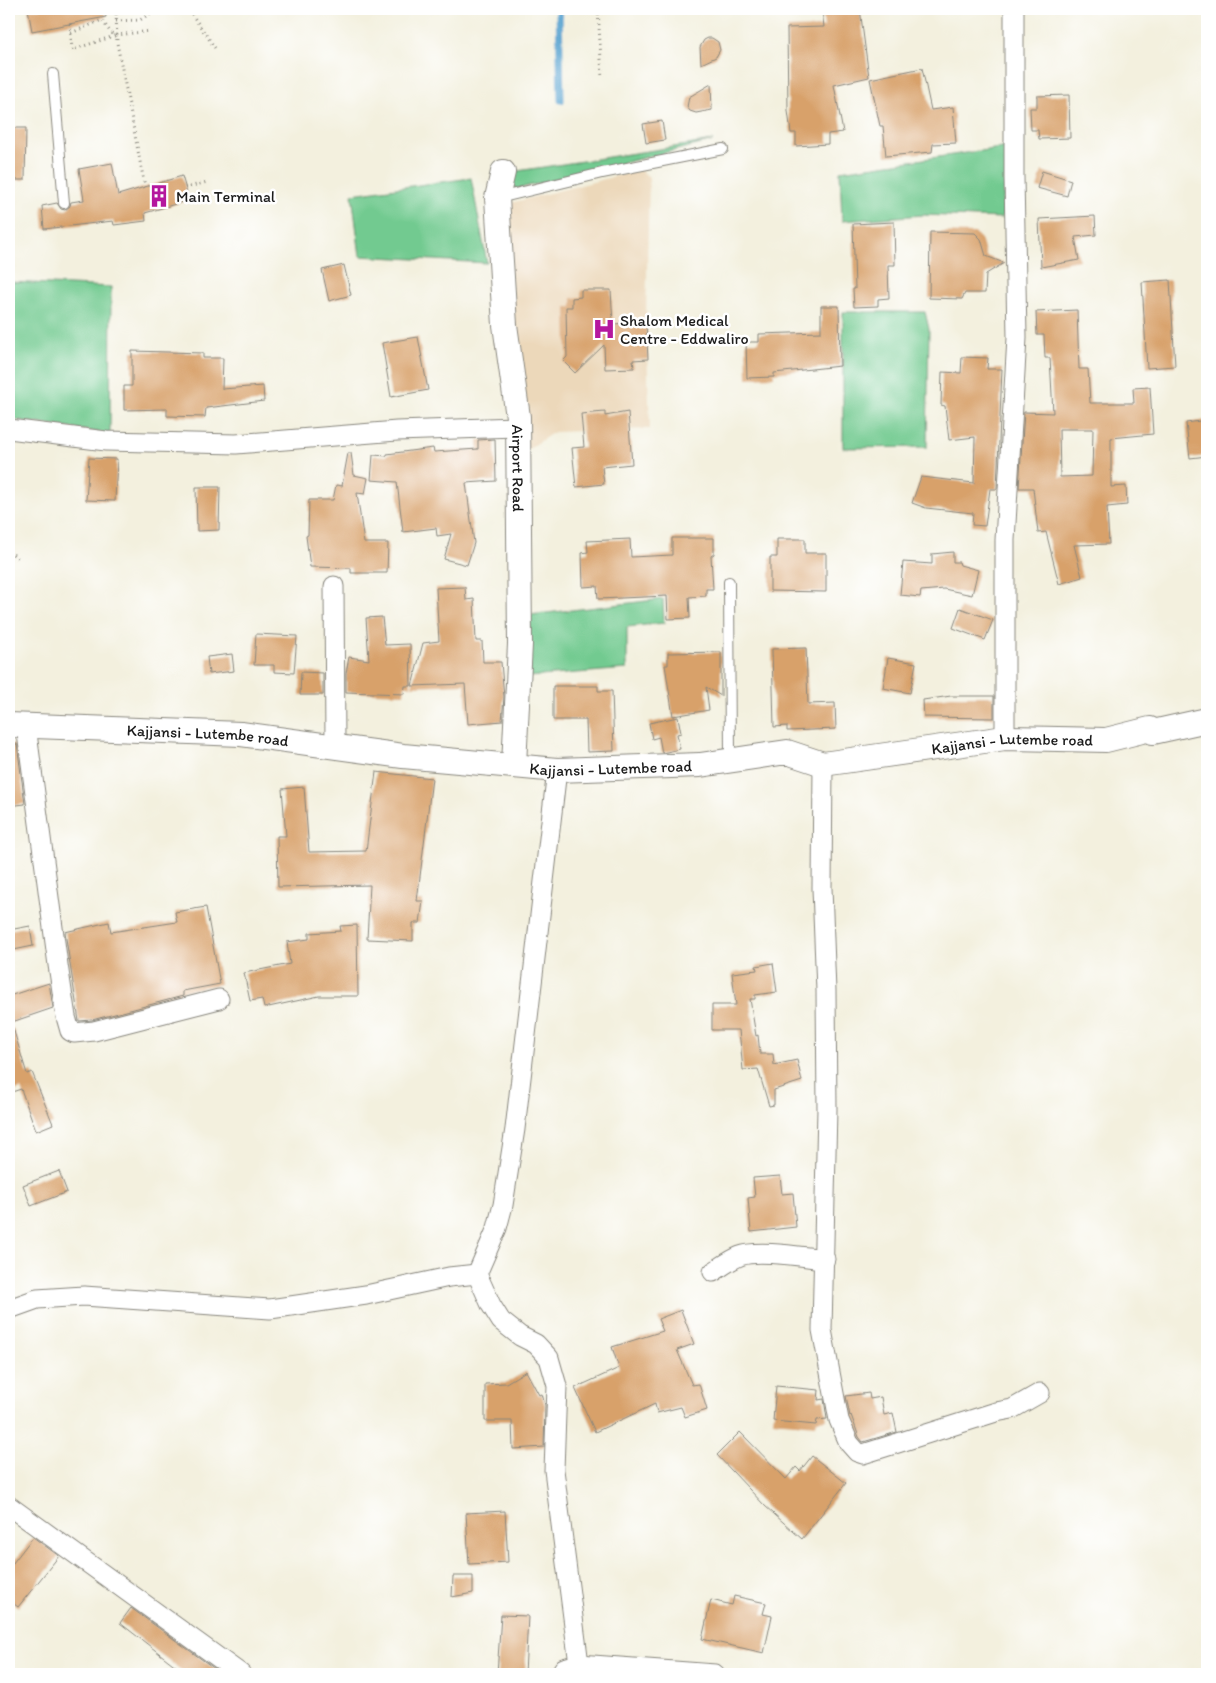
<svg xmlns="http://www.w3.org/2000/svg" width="1216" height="1683" viewBox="0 0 1216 1683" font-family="Itim,sans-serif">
  <rect width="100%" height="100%" fill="#fff"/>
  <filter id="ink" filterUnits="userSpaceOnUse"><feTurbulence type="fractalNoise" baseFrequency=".02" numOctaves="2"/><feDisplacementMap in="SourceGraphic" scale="10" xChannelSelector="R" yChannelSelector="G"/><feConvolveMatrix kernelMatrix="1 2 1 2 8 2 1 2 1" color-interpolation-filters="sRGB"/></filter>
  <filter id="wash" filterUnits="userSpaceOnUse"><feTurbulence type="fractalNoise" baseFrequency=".0096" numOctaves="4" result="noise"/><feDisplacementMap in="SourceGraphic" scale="20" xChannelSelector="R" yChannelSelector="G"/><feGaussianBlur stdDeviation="1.12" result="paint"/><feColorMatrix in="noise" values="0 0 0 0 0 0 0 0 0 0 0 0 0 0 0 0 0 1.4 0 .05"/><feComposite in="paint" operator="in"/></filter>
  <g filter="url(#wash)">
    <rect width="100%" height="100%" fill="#f3f0de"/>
    <path fill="#ecd8ba" d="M 640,170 L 649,177 L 646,322 L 650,429 L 554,432 L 527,450 L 503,205 Z"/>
    <g fill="#72ca90" stroke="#477356">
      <path d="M 713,141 L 512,190 L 511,172 Z"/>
      <path d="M 1008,147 L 1002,218 L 923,215 L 842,221 L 840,171 Z"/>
      <path d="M 471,178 L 487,263 L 360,256 L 352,194 Z"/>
      <path d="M 10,282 L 111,287 L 110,434 L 9,419 Z"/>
      <path d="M 843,312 L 925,312 L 929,329 L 927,447 L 843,448 Z"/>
      <path d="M 663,599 L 664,623 L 627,627 L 627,669 L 528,677 L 530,615 Z"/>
    </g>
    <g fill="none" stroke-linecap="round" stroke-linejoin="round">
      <path stroke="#57a2cf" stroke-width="7" d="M 559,9 L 561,100"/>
    </g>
    <g id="blocks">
      <g fill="#d8a16b" fill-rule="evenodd">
        <path d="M 28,9 L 105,9 L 106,17 L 32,31 Z"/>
        <path d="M 834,9 L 860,9 L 869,77 L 834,85 L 843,132 L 828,134 L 828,144 L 796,146 L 796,133 L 791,133 L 788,111 L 787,28 L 824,27 L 822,10 Z"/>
        <path d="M 708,38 L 712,38 L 718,42 L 720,50 L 716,57 L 701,64 L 700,47 L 704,40 Z"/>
        <path d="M 922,68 L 931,110 L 953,107 L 956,143 L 933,144 L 932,152 L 886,156 L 883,126 L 880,126 L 870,79 Z"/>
        <path d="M 711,84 L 712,110 L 696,113 L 690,111 L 687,107 L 689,97 Z"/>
        <path d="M 1069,95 L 1070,138 L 1039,139 L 1038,130 L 1031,130 L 1030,108 L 1037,108 L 1037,96 Z"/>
        <path d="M 662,121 L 665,140 L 646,143 L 643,124 Z"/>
        <path d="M 9,128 L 26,128 L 25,180 L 9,180 Z"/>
        <path d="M 112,163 L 118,195 L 182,176 L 189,200 L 145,213 L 146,221 L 114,225 L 113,221 L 44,229 L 42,206 L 57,203 L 61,209 L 65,210 L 70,206 L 71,202 L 84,200 L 79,169 Z"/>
        <path d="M 1042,171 L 1071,180 L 1067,196 L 1037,188 Z"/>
        <path d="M 1095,216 L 1096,235 L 1075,237 L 1079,260 L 1041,267 L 1039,219 Z"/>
        <path d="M 894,222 L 895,265 L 888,265 L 889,298 L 878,299 L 878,306 L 854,307 L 853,289 L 855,289 L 853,224 Z"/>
        <path d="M 930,232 L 975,233 L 981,239 L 986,256 L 1004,263 L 986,274 L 985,293 L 965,293 L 962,299 L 929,298 Z"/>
        <path d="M 344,265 L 351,295 L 329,301 L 322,270 Z"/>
        <path d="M 1170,280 L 1175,366 L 1147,368 L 1142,282 Z"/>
        <path d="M 581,290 L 611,290 L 613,324 L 646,322 L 648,359 L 633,360 L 634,368 L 605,369 L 604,345 L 575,373 L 563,361 L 567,357 L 566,307 L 572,307 L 572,298 L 581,297 Z"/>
        <path d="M 821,306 L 839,306 L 840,366 L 774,373 L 774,377 L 747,378 L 746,342 L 759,342 L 759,334 L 821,332 Z"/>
        <path d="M 1077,310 L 1079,369 L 1088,369 L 1090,403 L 1134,403 L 1133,388 L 1150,387 L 1153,434 L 1111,438 L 1111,487 L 1126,486 L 1127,505 L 1107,507 L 1109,544 L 1074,545 L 1082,577 L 1059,584 L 1046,532 L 1038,533 L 1033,488 L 1019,488 L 1024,412 L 1053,413 L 1050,358 L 1045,358 L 1044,335 L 1037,335 L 1036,312 ZM 1059,429 L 1093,429 L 1092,476 L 1060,477 Z"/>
        <path d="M 418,337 L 428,390 L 391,397 L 382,343 Z"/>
        <path d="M 132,351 L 203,353 L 203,358 L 223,358 L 222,389 L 263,386 L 264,401 L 206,408 L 205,417 L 167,416 L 167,409 L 124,410 L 124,386 L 132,386 Z"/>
        <path d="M 962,357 L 988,358 L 987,369 L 1002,369 L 997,489 L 990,489 L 985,526 L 972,525 L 973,513 L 926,508 L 912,503 L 921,477 L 974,483 L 975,437 L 949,440 L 945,406 L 941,405 L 942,372 L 961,373 Z"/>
        <path d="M 605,412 L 605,416 L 628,412 L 632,464 L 602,467 L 604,484 L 576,487 L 572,448 L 584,447 L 581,414 Z"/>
        <path d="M 1207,420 L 1207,456 L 1190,458 L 1186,423 Z"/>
        <path d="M 495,439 L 496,481 L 466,483 L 474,543 L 467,565 L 444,559 L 451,534 L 437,536 L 436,528 L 403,532 L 397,482 L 371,480 L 373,455 L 387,456 L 387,454 L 433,448 L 434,452 L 478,449 L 478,440 Z"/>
        <path d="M 348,453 L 351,453 L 354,475 L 368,478 L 365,494 L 357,493 L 364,543 L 388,543 L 387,573 L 351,573 L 351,568 L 310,567 L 306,536 L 308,535 L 309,500 L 333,500 L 336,485 L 342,486 Z"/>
        <path d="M 89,458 L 117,459 L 115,501 L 86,500 Z"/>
        <path d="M 196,487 L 220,487 L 219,530 L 197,531 Z"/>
        <path d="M 672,538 L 714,538 L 714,554 L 711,556 L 713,589 L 706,589 L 706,596 L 689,597 L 690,618 L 668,619 L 667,596 L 598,599 L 597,586 L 583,587 L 582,553 L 588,552 L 587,541 L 630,539 L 631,557 L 672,555 Z"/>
        <path d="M 777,539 L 805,539 L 805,553 L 826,553 L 826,592 L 770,591 L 770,557 L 777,557 Z"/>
        <path d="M 953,552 L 953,562 L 959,562 L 960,565 L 978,570 L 972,595 L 944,589 L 921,591 L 920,597 L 900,595 L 903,562 L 932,564 L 932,554 Z"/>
        <path d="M 465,587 L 466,600 L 474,599 L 476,641 L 482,641 L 483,662 L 501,662 L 504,697 L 502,721 L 468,724 L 465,684 L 412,686 L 423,643 L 439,641 L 436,588 Z"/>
        <path d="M 960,608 L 993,620 L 985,640 L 953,628 Z"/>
        <path d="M 382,617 L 385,645 L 410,644 L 411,686 L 405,686 L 404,694 L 346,692 L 346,673 L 349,657 L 369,660 L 366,618 Z"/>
        <path d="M 256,634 L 297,636 L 294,673 L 274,672 L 274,665 L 254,665 Z"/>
        <path d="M 806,648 L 808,704 L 835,703 L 836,729 L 787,731 L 787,726 L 774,727 L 772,649 Z"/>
        <path d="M 721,652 L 721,696 L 706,687 L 709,710 L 673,716 L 665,665 L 668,665 L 668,653 Z"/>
        <path d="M 232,654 L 234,671 L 209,674 L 207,657 Z"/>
        <path d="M 888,658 L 916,663 L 910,693 L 883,688 Z"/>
        <path d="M 301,672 L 323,673 L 323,695 L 300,695 Z"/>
        <path d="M 553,686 L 598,686 L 598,691 L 612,691 L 614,751 L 587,752 L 586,720 L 553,720 Z"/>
        <path d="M 951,696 L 994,696 L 994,718 L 924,717 L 923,700 Z"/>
        <path d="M 678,717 L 681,733 L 677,734 L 680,749 L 662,753 L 659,737 L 652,739 L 649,723 Z"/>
        <path d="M 9,744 L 17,744 L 25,804 L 9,806 Z"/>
        <path d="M 376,772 L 432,778 L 417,901 L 423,901 L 420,923 L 413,923 L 413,941 L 367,939 L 370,885 L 278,887 L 277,836 L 286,836 L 282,789 L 304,787 L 309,852 L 366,851 Z"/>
        <path d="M 206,907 L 220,984 L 183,991 L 183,996 L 92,1020 L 79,1021 L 65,932 L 109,922 L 111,932 L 177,922 L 175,912 Z"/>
        <path d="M 357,925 L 358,996 L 319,996 L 264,1008 L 262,999 L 250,1001 L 244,973 L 290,964 L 287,942 L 309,939 L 309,933 L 341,931 L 340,926 Z"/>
        <path d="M 30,926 L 33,946 L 9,951 L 9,930 Z"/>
        <path d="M 773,963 L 777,992 L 755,995 L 755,999 L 750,999 L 756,1036 L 758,1035 L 760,1054 L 773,1054 L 774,1065 L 797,1060 L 802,1081 L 774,1090 L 774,1105 L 769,1106 L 758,1069 L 743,1070 L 739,1030 L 712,1030 L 712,1005 L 736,1005 L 732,973 L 757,970 L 756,966 Z"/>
        <path d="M 49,983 L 53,1008 L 9,1023 L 9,996 Z"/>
        <path d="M 13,1028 L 27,1074 L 32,1072 L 53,1124 L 36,1131 L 21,1089 L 9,1093 L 9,1029 Z"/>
        <path d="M 59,1171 L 67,1192 L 31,1206 L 23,1185 Z"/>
        <path d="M 780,1176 L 782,1194 L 793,1193 L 796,1227 L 751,1232 L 748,1198 L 755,1197 L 753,1178 Z"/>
        <path d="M 681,1310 L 694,1344 L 677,1350 L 692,1385 L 699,1384 L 707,1410 L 685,1417 L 681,1407 L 657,1413 L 655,1404 L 595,1432 L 575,1388 L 619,1368 L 612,1347 L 663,1331 L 658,1319 Z"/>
        <path d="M 526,1371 L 539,1395 L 542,1394 L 545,1405 L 544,1447 L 513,1449 L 512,1421 L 485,1421 L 485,1384 L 506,1383 Z"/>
        <path d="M 776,1386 L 819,1390 L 818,1400 L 824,1399 L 827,1419 L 817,1420 L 816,1425 L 773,1421 Z"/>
        <path d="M 869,1393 L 870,1399 L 881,1397 L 884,1415 L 893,1413 L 897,1432 L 863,1442 L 859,1437 L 851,1415 L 850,1416 L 846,1396 Z"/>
        <path d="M 740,1432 L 786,1479 L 796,1467 L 800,1471 L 812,1456 L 846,1483 L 802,1539 L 765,1506 L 717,1455 Z"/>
        <path d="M 505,1511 L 508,1562 L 469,1564 L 466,1513 Z"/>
        <path d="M 33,1537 L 59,1556 L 18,1607 L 9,1600 L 9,1568 Z"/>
        <path d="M 453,1576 L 473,1576 L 473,1593 L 452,1597 Z"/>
        <path d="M 734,1596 L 766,1603 L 763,1614 L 772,1616 L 764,1653 L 702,1639 L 711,1600 L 732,1605 Z"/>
        <path d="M 131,1608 L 222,1674 L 186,1674 L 120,1623 Z"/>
        <path d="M 501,1615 L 528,1616 L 525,1674 L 497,1674 Z"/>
      </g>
    </g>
  </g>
  <g filter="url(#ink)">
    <use href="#blocks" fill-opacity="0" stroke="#88867d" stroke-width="1"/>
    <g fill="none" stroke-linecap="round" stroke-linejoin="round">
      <defs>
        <g id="service">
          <path d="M 53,74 L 64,203"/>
          <path d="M 498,198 L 602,173 L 723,149"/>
          <path d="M 729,582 L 730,761"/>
        </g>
        <g id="minor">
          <path d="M 9,429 L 106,441 L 236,444 L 397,431 L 518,427"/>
          <path d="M 334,586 L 335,746"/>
          <path d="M 26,726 L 58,965 L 66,1017 L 70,1031 L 74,1033 L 94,1031 L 219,999"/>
          <path d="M 1005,738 L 1005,540 L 1017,338 L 1014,177 L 1014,9"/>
          <path d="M 823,764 L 822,888 L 826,991 L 827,1109 L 822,1330 L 839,1420 L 849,1443 L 857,1452 L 863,1454 L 996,1412 L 1012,1409 L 1040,1393"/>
          <path d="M 557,770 L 515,1129 L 503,1205 L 497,1228 L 477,1274 L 491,1305 L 501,1321 L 520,1336 L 536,1344 L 549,1358 L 557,1386 L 554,1470 L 579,1664 L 564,1668 L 560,1674"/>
          <path d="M 713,1272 C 721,1267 730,1260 740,1256 C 758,1249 804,1257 825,1259"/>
          <path d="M 9,1309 L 37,1299 L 84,1296 L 270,1309 L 366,1295 L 449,1277 L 477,1274"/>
          <path d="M 9,1506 L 241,1674"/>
          <path d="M 579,1664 L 715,1674"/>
        </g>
        <g id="tertiary">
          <path id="s1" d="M 503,172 L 497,198 L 505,325 L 518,417 L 520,644 L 514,765"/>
          <path id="s2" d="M 9,725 L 241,734 L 403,756 L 557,770 L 700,765 L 787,752 L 823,764 L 1005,738 L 1106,740 L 1150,729 L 1153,732 L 1207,720"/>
        </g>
      </defs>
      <use href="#service" stroke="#88867d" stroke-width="12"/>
      <use href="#minor" stroke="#88867d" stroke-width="21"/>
      <use href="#tertiary" stroke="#88867d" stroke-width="26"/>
      <g stroke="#88867d" stroke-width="3" stroke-dasharray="1 4" stroke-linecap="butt">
        <path d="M 116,9 L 117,43 L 145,187"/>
        <path d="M 598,9 L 602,76"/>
        <path d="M 189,10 L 215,48"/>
        <path d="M 116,21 L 140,20 L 157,9"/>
        <path d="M 70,24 L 72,50 L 117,35"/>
        <path d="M 71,33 L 102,20 L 111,33 L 117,35 L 151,31"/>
        <path d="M 185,188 L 207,182"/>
        <path d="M 9,551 L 20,560"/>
      </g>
      <use href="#service" stroke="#fff" stroke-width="10"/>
      <use href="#minor" stroke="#fff" stroke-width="19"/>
      <use href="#tertiary" stroke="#fff" stroke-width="24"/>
    </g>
  </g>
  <defs>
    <symbol id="building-bare" viewBox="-9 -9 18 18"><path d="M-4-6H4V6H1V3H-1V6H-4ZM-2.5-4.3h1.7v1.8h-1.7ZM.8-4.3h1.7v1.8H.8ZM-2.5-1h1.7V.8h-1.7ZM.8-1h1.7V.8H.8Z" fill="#b5179e" stroke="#fff" stroke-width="2.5" paint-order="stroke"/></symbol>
    <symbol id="hospital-bare" viewBox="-9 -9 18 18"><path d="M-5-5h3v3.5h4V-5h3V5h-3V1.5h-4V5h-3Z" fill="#b5179e" stroke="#fff" stroke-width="2.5" paint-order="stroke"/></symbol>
  </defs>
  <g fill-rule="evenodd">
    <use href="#building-bare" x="143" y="180" width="32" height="32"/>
    <use href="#hospital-bare" x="588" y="313" width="32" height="32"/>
  </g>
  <g text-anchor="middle" stroke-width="5" stroke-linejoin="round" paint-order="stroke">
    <g font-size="16" fill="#1c1c1c" stroke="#fff" text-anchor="start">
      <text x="176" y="202">Main Terminal</text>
      <text x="620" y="326">Shalom Medical<tspan x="620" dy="18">Centre - Eddwaliro</tspan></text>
    </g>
    <g font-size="16" fill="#1c1c1c" stroke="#fff">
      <text dy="6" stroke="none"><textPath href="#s1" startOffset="298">Airport Road</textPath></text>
      <text dy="6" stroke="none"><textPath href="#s2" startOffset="199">Kajjansi - Lutembe road</textPath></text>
      <text dy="6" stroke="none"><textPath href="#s2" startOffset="1010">Kajjansi - Lutembe road</textPath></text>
      <text dy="6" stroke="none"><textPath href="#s2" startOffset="604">Kajjansi - Lutembe road</textPath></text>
    </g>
  </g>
  <rect width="1216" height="1683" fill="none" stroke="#fff" stroke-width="30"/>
</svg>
